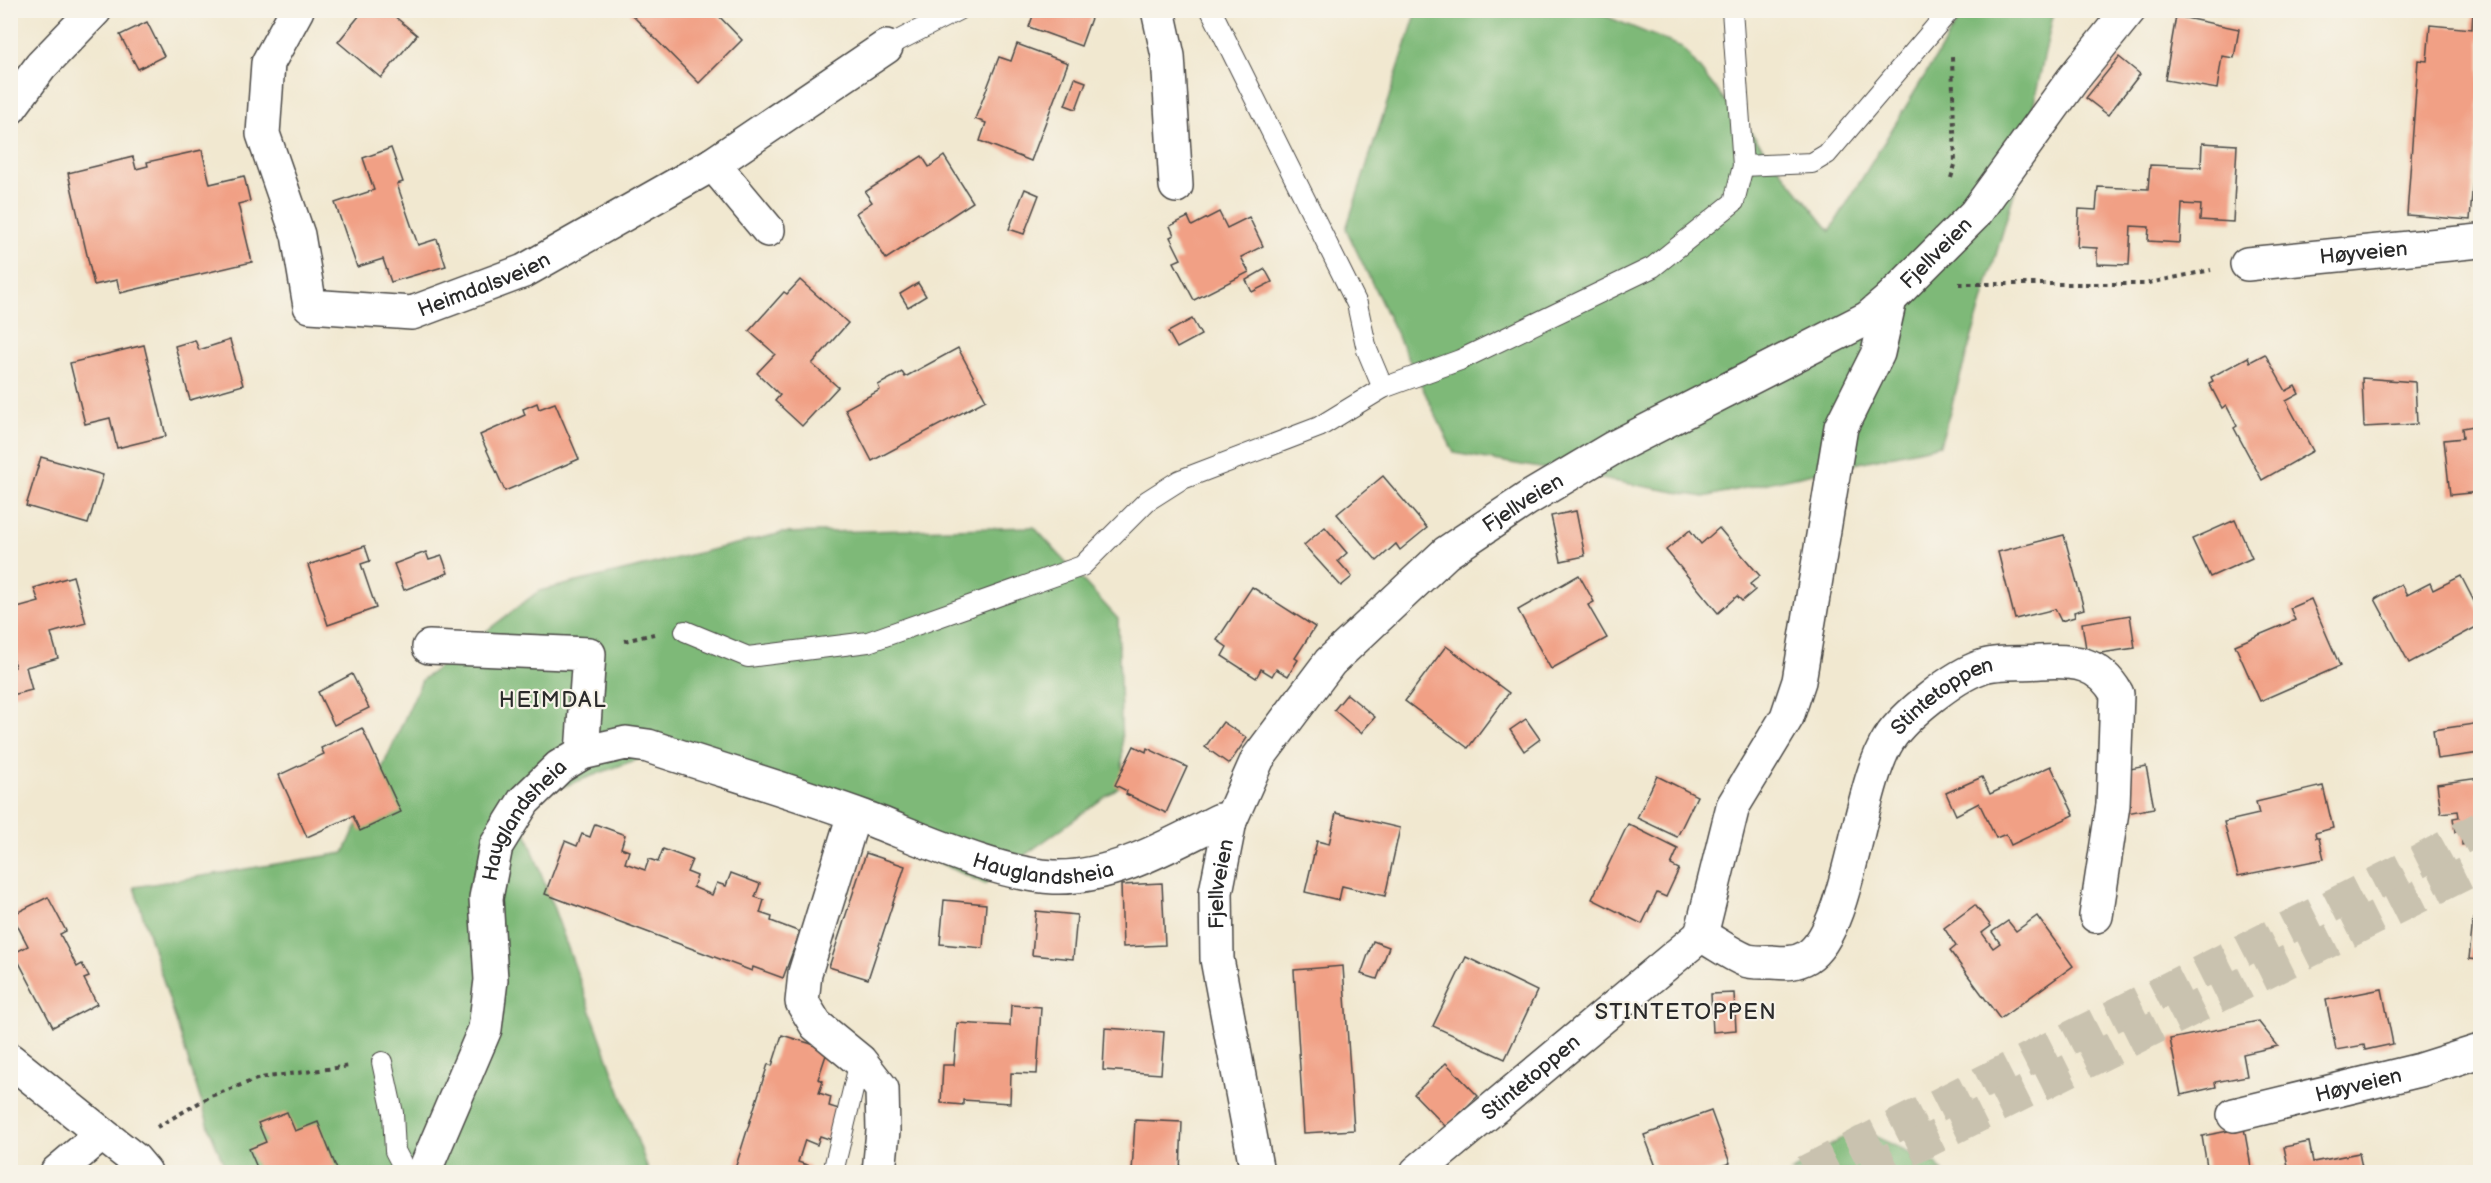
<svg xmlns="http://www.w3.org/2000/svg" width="2491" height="1183" viewBox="0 0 2491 1183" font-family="'Balsamiq Sans',sans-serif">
  <rect width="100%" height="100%" fill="#f7f3e8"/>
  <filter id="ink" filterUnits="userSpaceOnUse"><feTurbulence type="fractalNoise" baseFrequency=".0167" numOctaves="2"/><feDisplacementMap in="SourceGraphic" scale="12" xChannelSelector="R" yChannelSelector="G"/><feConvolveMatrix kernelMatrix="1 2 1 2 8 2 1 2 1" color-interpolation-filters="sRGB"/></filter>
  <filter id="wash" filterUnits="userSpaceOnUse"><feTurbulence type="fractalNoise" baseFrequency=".008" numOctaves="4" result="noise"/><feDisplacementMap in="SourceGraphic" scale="24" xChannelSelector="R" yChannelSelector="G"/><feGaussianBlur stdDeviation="1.35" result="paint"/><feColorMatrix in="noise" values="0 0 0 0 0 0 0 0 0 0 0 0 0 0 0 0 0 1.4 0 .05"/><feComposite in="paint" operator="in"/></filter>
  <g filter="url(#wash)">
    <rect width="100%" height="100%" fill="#f1e8d0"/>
    <g fill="#7eb978" stroke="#547252" stroke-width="1.5">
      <path d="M 1417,11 L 1593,11 L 1682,47 L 1830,231 L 1964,11 L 2054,11 L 2015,190 L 1940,445 L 1704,497 L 1454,453 L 1346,229 Z"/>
      <path d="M 1034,527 L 1118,619 L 1123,784 L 985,884 L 862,827 L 651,754 L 516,804 L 649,1172 L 227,1172 L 210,1130 L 134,887 L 344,853 L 422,680 L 539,591 L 782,533 Z"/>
      <path d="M 1856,1128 L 1936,1164 L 1943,1172 L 1791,1172 Z"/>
    </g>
    <g id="blocks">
      <g fill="#f1a085">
        <path d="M 364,10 L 387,10 L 417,35 L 381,78 L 338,42 Z"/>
        <path d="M 633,10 L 713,10 L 742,40 L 699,83 L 630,13 Z"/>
        <path d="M 1035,10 L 1094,10 L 1081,46 L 1029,27 Z"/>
        <path d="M 2473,12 L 2480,12 L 2480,86 L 2470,220 L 2407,215 L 2418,60 L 2427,61 L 2430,25 L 2472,29 Z"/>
        <path d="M 2176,16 L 2239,29 L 2234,58 L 2222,56 L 2217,89 L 2165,80 Z"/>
        <path d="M 147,22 L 164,56 L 138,69 L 120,35 Z"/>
        <path d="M 1017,44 L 1068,63 L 1031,161 L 980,141 L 986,123 L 975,119 L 999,57 L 1011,61 Z"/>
        <path d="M 2119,57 L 2140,74 L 2108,115 L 2086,98 Z"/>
        <path d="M 1075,78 L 1086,82 L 1076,109 L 1065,105 Z"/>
        <path d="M 2202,143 L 2237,145 L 2233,222 L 2200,220 L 2201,205 L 2182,204 L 2180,243 L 2148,241 L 2149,227 L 2131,226 L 2129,265 L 2097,264 L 2097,248 L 2077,247 L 2079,209 L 2096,210 L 2098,187 L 2148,189 L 2150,165 L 2201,167 Z"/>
        <path d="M 391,148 L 403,182 L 397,184 L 418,245 L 437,239 L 446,266 L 391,282 L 383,259 L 357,267 L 335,203 L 374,190 L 363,158 Z"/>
        <path d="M 202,150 L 210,184 L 244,176 L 250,201 L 238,204 L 252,262 L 120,293 L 117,280 L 94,285 L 68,173 L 133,157 L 136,169 L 148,166 L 147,162 Z"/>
        <path d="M 922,156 L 929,167 L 944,156 L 973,202 L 886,259 L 856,213 L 872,202 L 865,192 Z"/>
        <path d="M 1025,189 L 1039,195 L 1024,234 L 1009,229 Z"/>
        <path d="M 1219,212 L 1227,228 L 1249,217 L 1263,246 L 1241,257 L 1249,272 L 1194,300 L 1174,262 L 1181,259 L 1170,237 L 1174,235 L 1170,226 L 1188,217 L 1192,226 Z"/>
        <path d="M 1265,269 L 1272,282 L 1252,292 L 1246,280 Z"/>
        <path d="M 800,280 L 848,323 L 812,364 L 838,387 L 802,426 L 775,401 L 780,395 L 757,373 L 775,354 L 749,331 L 784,292 L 787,294 Z"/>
        <path d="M 918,283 L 926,296 L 908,307 L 900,294 Z"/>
        <path d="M 1192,319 L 1201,335 L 1177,348 L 1168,332 Z"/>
        <path d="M 195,340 L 199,350 L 230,340 L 243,385 L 190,400 L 175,346 Z"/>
        <path d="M 144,345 L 166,436 L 117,448 L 110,418 L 85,424 L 70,363 Z"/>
        <path d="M 958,348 L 986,400 L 872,461 L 845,409 L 880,390 L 878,385 L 902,372 L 905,377 Z"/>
        <path d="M 2265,354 L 2286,391 L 2295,386 L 2299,394 L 2286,401 L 2313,451 L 2262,480 L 2234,428 L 2237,426 L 2226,405 L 2222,408 L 2209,383 L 2213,381 L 2211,377 L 2248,357 L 2250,362 Z"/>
        <path d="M 2362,378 L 2415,382 L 2417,424 L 2364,427 Z"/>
        <path d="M 537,403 L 539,409 L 555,403 L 579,459 L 505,491 L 480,435 L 525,415 L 523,409 Z"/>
        <path d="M 2480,425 L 2480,492 L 2450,495 L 2444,440 L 2463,438 L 2462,428 Z"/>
        <path d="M 41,457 L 103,475 L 88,524 L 26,506 Z"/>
        <path d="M 1383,476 L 1427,528 L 1400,550 L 1396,544 L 1377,561 L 1337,514 Z"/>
        <path d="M 1576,511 L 1585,556 L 1561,561 L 1551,516 Z"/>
        <path d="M 2235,520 L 2252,558 L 2210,577 L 2192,539 Z"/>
        <path d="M 1325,527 L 1347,553 L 1338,561 L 1352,577 L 1341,586 L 1304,545 Z"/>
        <path d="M 1719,528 L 1760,576 L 1750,584 L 1755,590 L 1742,601 L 1737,596 L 1718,613 L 1666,550 L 1690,530 L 1701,544 Z"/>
        <path d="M 2064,535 L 2084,609 L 2074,612 L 2075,617 L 2061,621 L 2055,609 L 2015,619 L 1998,552 Z"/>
        <path d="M 365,546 L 370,561 L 361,564 L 376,608 L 328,625 L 308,565 Z"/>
        <path d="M 426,552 L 429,560 L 442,556 L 448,573 L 404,590 L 394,564 Z"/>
        <path d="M 1579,575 L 1594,602 L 1588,605 L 1607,638 L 1551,669 L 1518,610 Z"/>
        <path d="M 73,576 L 86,623 L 51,633 L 58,658 L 26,667 L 32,690 L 12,695 L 10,669 L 15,667 L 10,651 L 10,610 L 39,602 L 34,588 Z"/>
        <path d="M 2461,576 L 2480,613 L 2480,625 L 2409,663 L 2375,599 L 2401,584 L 2407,595 L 2430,583 L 2433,590 Z"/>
        <path d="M 1252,587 L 1315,627 L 1295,658 L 1298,660 L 1288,676 L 1276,669 L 1272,676 L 1261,669 L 1256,678 L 1222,656 L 1227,647 L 1217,640 Z"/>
        <path d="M 2311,599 L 2340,666 L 2260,701 L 2235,645 L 2295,620 L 2290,608 Z"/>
        <path d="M 2130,615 L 2135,648 L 2087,655 L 2082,623 Z"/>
        <path d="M 1446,646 L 1509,693 L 1468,748 L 1405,701 Z"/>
        <path d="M 352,674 L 369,708 L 334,725 L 318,692 Z"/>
        <path d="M 1347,694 L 1375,717 L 1361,733 L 1334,710 Z"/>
        <path d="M 1526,719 L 1540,739 L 1524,751 L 1510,730 Z"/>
        <path d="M 1223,722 L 1247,738 L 1229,764 L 1205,747 Z"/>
        <path d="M 2480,723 L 2480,753 L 2437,759 L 2433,730 Z"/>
        <path d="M 362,728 L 401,812 L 360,831 L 353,816 L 307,837 L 279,775 L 324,754 L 321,748 Z"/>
        <path d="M 1134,746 L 1146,752 L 1147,748 L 1187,767 L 1166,813 L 1126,794 L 1127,791 L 1115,785 Z"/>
        <path d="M 2051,766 L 2074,815 L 2011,845 L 2006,834 L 1996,838 L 1979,803 L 1956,815 L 1946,793 L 1982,777 L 1990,794 Z"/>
        <path d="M 2146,766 L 2154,808 L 2127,813 L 2119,771 Z"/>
        <path d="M 1657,776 L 1697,796 L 1677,837 L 1637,818 Z"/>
        <path d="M 2479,778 L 2480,842 L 2462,845 L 2461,832 L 2455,832 L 2453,818 L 2459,817 L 2458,811 L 2441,813 L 2437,784 Z"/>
        <path d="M 2323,786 L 2333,828 L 2315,833 L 2316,838 L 2319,838 L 2324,859 L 2238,876 L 2224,822 L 2259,814 L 2256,802 Z"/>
        <path d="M 1336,813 L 1400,828 L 1385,896 L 1342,886 L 1339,900 L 1305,892 L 1317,841 L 1329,844 Z"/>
        <path d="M 595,824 L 625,835 L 621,848 L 629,851 L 625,863 L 645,870 L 649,859 L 658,862 L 663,849 L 692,860 L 687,872 L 697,876 L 693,887 L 712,895 L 717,883 L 726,886 L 731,873 L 760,884 L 755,897 L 764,900 L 760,913 L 772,917 L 771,921 L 800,932 L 783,978 L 753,967 L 752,971 L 545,894 L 565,841 L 577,846 L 582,834 L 590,837 Z"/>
        <path d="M 1628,824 L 1678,849 L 1671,865 L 1679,869 L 1666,897 L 1657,893 L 1642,924 L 1592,899 Z"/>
        <path d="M 866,853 L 905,866 L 868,979 L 829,967 Z"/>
        <path d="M 1162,883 L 1165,945 L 1123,947 L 1121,885 Z"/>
        <path d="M 48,897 L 66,931 L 60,934 L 77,967 L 82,964 L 89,977 L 84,979 L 97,1004 L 53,1027 L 14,953 L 28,946 L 12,915 Z"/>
        <path d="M 944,900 L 986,904 L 983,948 L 940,944 Z"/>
        <path d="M 1975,905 L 1991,926 L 1982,933 L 1993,948 L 2000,943 L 1992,932 L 2008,921 L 2016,931 L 2037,916 L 2073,966 L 2000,1019 L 1950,951 L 1956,946 L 1944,928 Z"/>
        <path d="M 1036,911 L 1077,915 L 1073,959 L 1032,955 Z"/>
        <path d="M 2473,919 L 2480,920 L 2480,960 L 2469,959 Z"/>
        <path d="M 1373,941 L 1389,947 L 1377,979 L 1361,974 Z"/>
        <path d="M 1466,957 L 1537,991 L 1505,1059 L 1433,1026 Z"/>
        <path d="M 1343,966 L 1354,1130 L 1304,1133 L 1294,970 Z"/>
        <path d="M 2382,989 L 2393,1044 L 2365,1050 L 2364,1045 L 2336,1050 L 2326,1000 Z"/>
        <path d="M 1734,993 L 1736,1030 L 1713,1032 L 1711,994 Z"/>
        <path d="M 1011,1005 L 1041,1007 L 1037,1074 L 1011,1073 L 1010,1103 L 963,1100 L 963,1105 L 941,1103 L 943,1065 L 954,1065 L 957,1023 L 1010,1026 Z"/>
        <path d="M 2258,1021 L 2278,1046 L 2243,1054 L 2247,1076 L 2215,1082 L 2216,1087 L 2181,1095 L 2170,1039 Z"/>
        <path d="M 1105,1028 L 1164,1032 L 1161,1074 L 1103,1070 Z"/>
        <path d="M 782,1035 L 828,1049 L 818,1079 L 823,1081 L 819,1093 L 831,1097 L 829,1106 L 842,1110 L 832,1140 L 820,1136 L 817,1145 L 805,1140 L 798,1162 L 810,1166 L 808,1172 L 734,1172 L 768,1064 L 772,1066 Z"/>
        <path d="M 1446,1063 L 1478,1096 L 1446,1127 L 1414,1094 Z"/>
        <path d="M 1711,1111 L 1730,1163 L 1705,1172 L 1658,1172 L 1644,1135 Z"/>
        <path d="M 287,1112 L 295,1131 L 318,1122 L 338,1172 L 259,1172 L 249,1149 L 266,1142 L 258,1123 Z"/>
        <path d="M 1135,1120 L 1182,1122 L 1180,1172 L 1132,1172 Z"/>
        <path d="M 2244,1128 L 2252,1172 L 2208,1172 L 2202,1136 Z"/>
        <path d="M 2309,1142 L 2313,1162 L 2359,1153 L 2363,1172 L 2261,1172 L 2288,1166 L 2284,1147 Z"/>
      </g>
    </g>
  </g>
  <g filter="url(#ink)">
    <use href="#blocks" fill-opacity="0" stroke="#494744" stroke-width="1.5"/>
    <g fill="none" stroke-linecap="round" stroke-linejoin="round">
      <g stroke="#c9c2af" stroke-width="33" stroke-dasharray="33 16" stroke-linecap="butt">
        <path d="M 1805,1172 L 2420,861 L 2480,828"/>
        <path d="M 1865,1172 L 2480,866"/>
      </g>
      <defs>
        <g id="service">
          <path d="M 1211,10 L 1357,304 L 1367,350 L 1383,388"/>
          <path d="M 886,47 L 958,10"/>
          <path d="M 1743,166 L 1812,163 L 1827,154 L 1950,10"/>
          <path d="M 685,631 L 748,657 L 868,642 L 1082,566 L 1147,501 L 1180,480 L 1319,427 L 1383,388 L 1460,360 L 1653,267 L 1734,202 L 1743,166 L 1732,10"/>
          <path d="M 382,1062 L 393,1113 L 395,1151 L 406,1172"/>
          <path d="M 833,1172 L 860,1061"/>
        </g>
        <g id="minor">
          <path id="s1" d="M 297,10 L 268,63 L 263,134 L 298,235 L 310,306 L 412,313 L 524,271 L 713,164 L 768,230"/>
          <path d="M 1158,10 L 1168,56 L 1176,186"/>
          <path d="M 10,108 L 41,66 L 95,10"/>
          <path d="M 713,164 L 886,47"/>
          <path id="s2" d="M 2247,264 L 2480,241"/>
          <path id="s3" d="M 1890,299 L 1878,353 L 1841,427 L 1799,681 L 1787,717 L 1733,806 L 1701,935 C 1716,943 1730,954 1745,960 C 1752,963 1764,962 1772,962 C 1785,963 1795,964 1807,957 C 1850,930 1857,788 1889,739 C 1905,715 1954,676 1981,667 C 1997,661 2022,664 2040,662 C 2074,660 2099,662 2117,694 L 2113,805 L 2096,916"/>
          <path d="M 429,647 L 589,654 L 582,753"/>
          <path d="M 854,814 L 805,973 L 802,1002 L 816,1025 L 860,1061 L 882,1089 L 883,1131 L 879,1172"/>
          <path d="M 10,1060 L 102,1134"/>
          <path id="s4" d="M 2234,1115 L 2420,1070 L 2480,1051"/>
          <path d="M 57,1172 L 102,1134 L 134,1159 L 145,1172"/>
          <path id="s5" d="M 424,1172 L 485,1029 L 491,980 L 486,898 L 496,846 L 524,801 L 559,767 L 582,753 L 626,743 L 648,746 C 720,770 793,791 864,817 C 917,837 998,875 1054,877 C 1111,879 1170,845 1220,820 L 1230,821"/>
          <path id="s6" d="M 1257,1172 L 1217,959 L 1216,892 L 1230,821 L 1258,758 L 1330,662 L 1446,553 L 1527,499 L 1613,448 L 1868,318 L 1890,299 L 1975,214 L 2073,79 L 2129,10"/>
          <path id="s7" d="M 1417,1172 L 1701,935"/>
        </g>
      </defs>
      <use href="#service" stroke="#494744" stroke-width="22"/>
      <use href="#minor" stroke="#494744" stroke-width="36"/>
      <g stroke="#494744" stroke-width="4" stroke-dasharray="4.5 4.5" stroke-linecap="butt">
        <path d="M 1951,178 L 1955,165 L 1952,57"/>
        <path d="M 1959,284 L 2144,284 L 2211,270"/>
        <path d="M 624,641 L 654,634"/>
        <path d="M 157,1127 L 211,1096 L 260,1078 L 350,1066"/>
      </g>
      <use href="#service" stroke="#fff" stroke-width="20"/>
      <use href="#minor" stroke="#fff" stroke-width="33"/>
    </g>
  </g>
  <g text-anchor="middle" stroke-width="4.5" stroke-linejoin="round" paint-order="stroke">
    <g font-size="21" fill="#2b2b2b" stroke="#f7f3e8">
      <text dy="7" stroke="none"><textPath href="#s6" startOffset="1282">Fjellveien</textPath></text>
      <text dy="7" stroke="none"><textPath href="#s2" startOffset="117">Høyveien</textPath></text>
      <text dy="7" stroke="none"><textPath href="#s1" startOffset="490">Heimdalsveien</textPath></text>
      <text dy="7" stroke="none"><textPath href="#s6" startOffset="796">Fjellveien</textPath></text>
      <text dy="7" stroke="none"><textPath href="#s3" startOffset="1090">Stintetoppen</textPath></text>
      <text dy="7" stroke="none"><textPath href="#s5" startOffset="376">Hauglandsheia</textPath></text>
      <text dy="7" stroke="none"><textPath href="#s5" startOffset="952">Hauglandsheia</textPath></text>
      <text dy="7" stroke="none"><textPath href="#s6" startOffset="292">Fjellveien</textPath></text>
      <text dy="7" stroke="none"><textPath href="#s7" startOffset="148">Stintetoppen</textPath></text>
      <text dy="7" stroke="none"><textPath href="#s4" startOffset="128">Høyveien</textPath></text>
    </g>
    <g font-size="22" letter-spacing="1.5" fill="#2b2b2b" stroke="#f7f3e8">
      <text x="553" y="707">HEIMDAL</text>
      <text x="1686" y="1019">STINTETOPPEN</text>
    </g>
  </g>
  <rect width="2491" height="1183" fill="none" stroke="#f7f3e8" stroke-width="36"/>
</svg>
